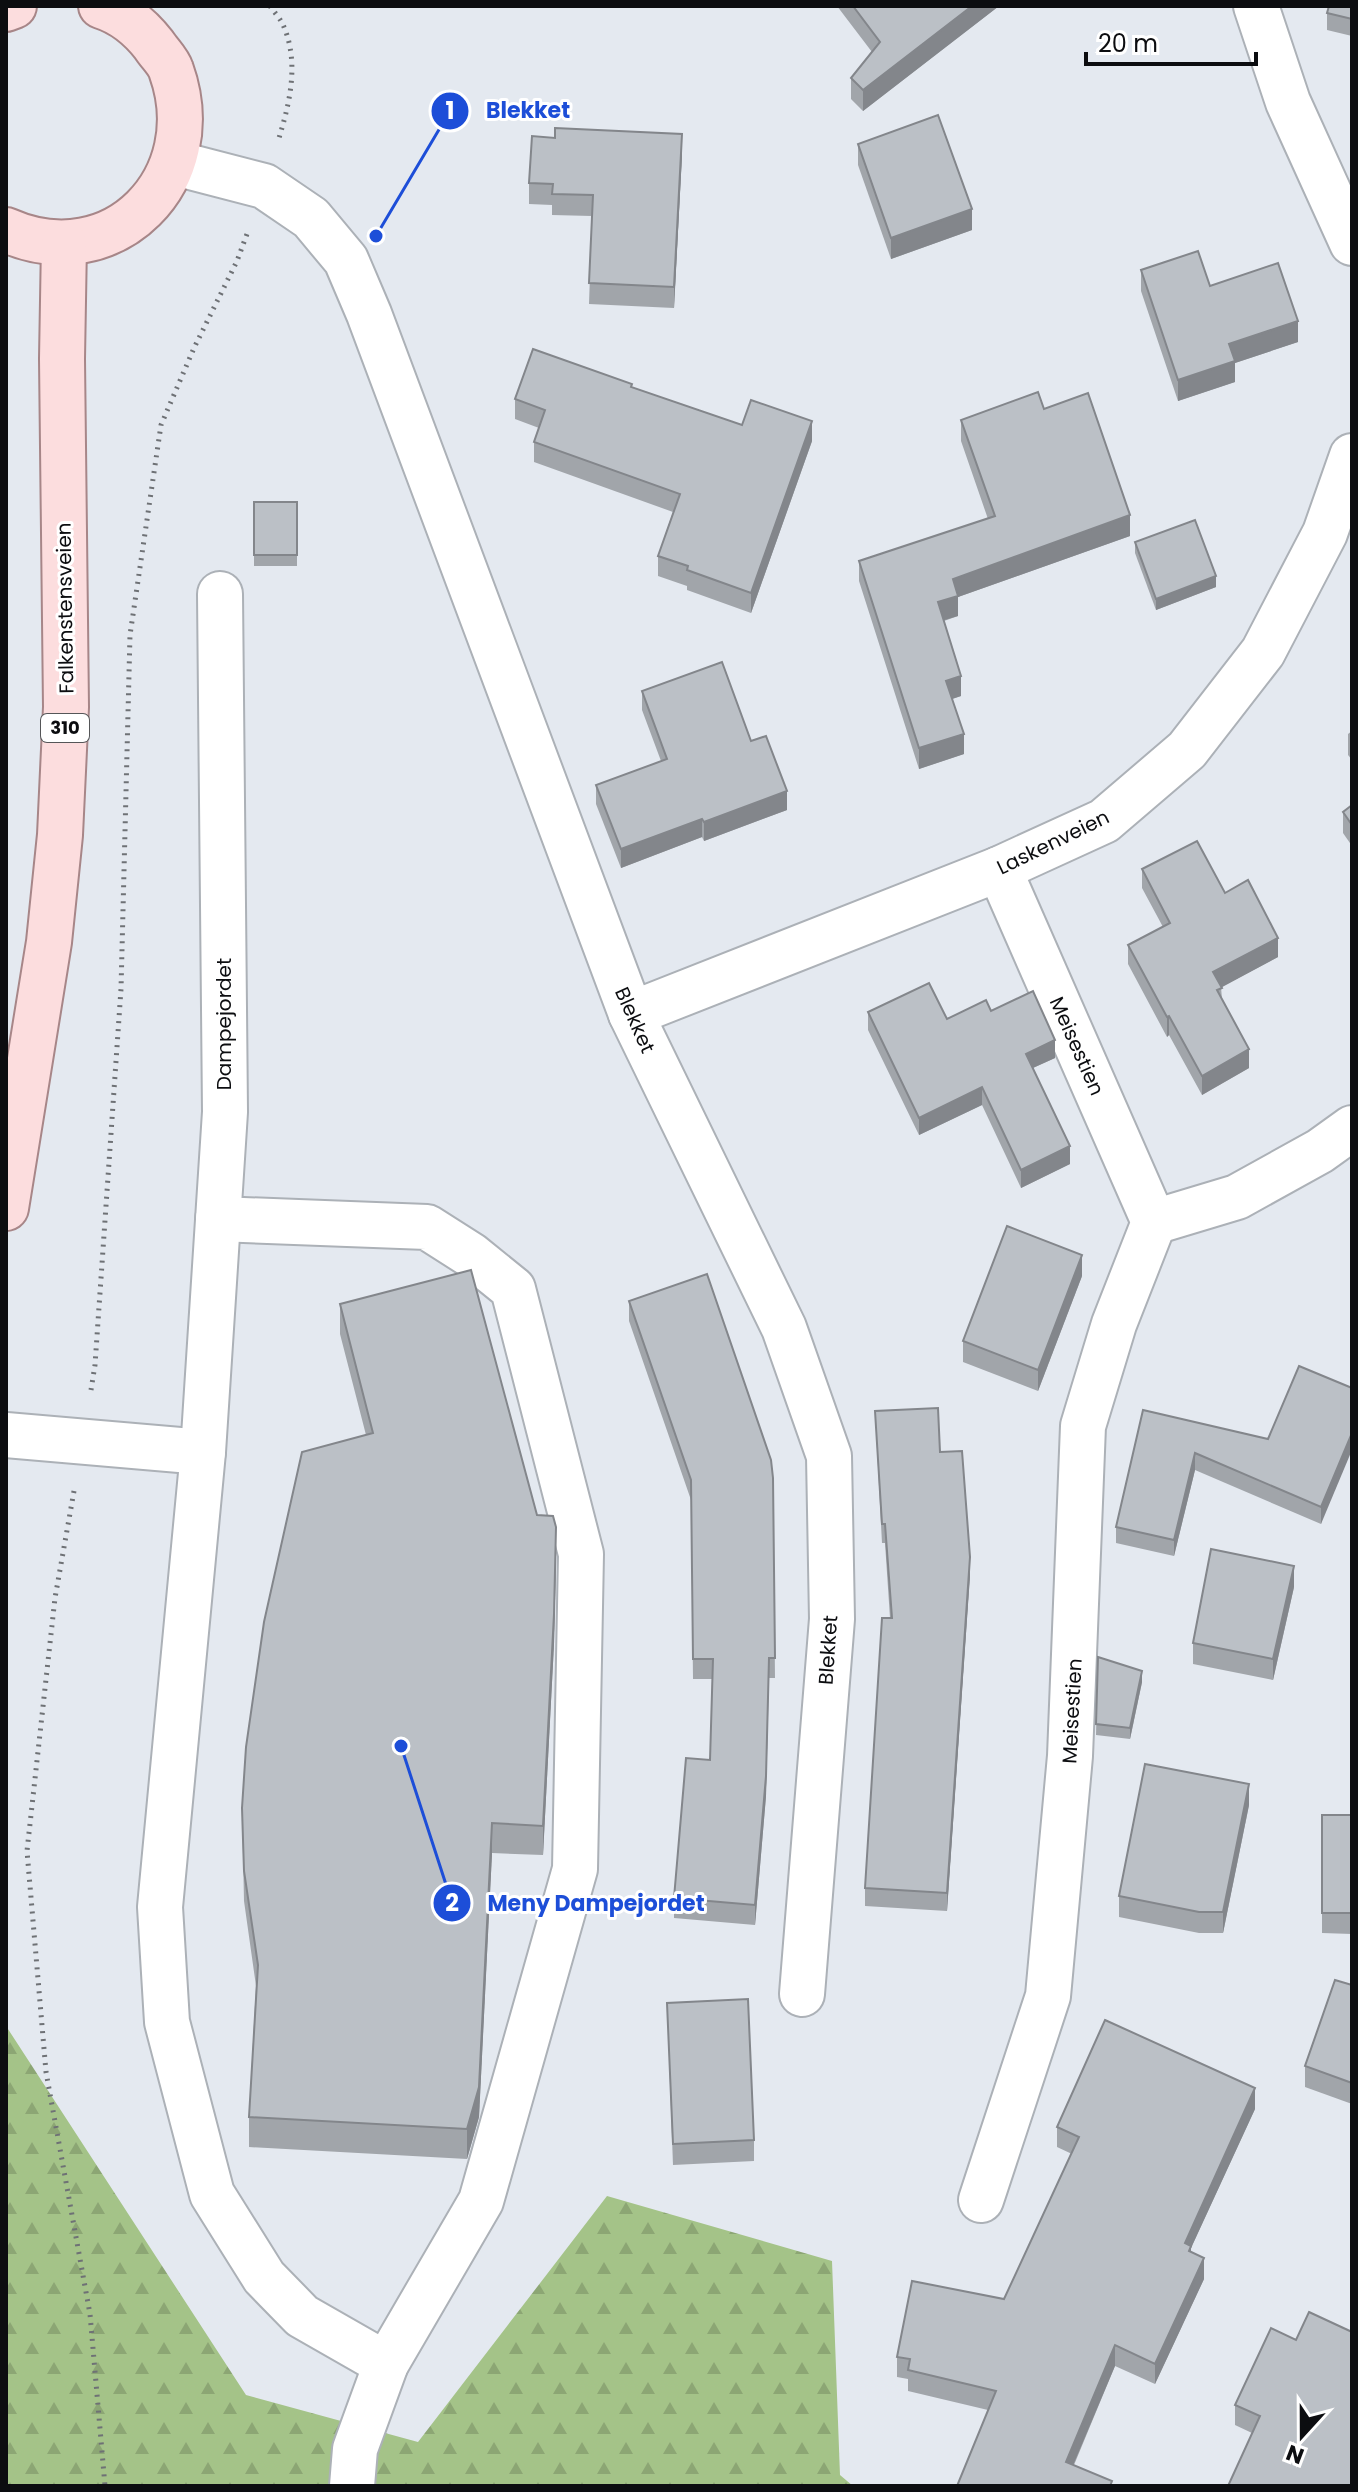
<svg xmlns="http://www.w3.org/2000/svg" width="1358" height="2492" viewBox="0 0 1358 2492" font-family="Poppins,sans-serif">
  <defs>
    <pattern id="forest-firs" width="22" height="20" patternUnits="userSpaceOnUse" patternTransform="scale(2)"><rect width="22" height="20" fill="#a4c388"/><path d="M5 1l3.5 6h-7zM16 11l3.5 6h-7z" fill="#8ca674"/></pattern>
  </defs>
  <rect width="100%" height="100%" fill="#e4e9f0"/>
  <path fill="url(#forest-firs)" d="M 6,2026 L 246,2395 L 418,2442 L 607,2196 L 832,2261 L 840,2475 L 853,2486 L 6,2486 Z"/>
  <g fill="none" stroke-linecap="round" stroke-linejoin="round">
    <defs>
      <g id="minor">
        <path d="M 1256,6 L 1288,102 L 1352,243"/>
        <path d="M 175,163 L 264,186 L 311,218 L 346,260 L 369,314 L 631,1014 L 784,1328 L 829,1456 L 832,1619 L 802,1994"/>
        <path d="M 220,594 L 225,1112 L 203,1452 L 160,1907 L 167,2022 L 212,2194 L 264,2277 L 302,2316 L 386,2364"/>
        <path d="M 631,1014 L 999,869 L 1104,821 L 1187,750 L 1263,652 L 1325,533 L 1352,456"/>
        <path d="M 218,1219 L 427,1227 L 471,1255 L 513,1289 L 581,1554 L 575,1869 L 481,2201 L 386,2364 L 355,2449 L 352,2486"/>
        <path d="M 1154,1222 L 1237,1197 L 1320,1151 L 1352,1128"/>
        <path d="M 6,1435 L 203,1452"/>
        <path d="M 981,2200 L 1048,1996 L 1070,1756 L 1083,1426 L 1114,1324 L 1154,1222 L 999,869"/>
      </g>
      <g id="major">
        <path d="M 6,9 L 14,6"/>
        <path d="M 6,230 C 114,278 210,178 171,70 C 168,61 159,53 154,45 C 140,27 123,13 101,6"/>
        <path d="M 6,1208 L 49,942 L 60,835 L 66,707 L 62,359 L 64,243"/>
      </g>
    </defs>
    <use href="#minor" stroke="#acb1b7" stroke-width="48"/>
    <use href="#major" stroke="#a78688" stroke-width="48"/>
    <g stroke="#6e7175" stroke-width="5" stroke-dasharray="2 6" stroke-linecap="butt">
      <path d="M 270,6 C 274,12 281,19 284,27 C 299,63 290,102 279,138"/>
      <path d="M 91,1390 L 95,1365 L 121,989 L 130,635 L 161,425 L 194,348 L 237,261 L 247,234"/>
      <path d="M 74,1491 L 55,1598 L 27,1851 L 46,2072 L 90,2314 L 105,2486"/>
    </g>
    <use href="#minor" stroke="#fff" stroke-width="44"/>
    <use href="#major" stroke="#fcddde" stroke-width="44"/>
  </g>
  <g fill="#a1a5aa">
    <path d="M 837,6 L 999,6 L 863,111 L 851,99 L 851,78 L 872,52 Z"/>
    <path d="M 1352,6 L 1352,36 L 1327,30 L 1327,13 Z"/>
    <path d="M 858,144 L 972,230 L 891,259 L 858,165 Z"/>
    <path d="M 682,155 L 674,308 L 589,304 L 592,216 L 552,215 L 552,205 L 529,204 L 529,183 Z"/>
    <path d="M 1141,270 L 1210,286 L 1298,342 L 1235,363 L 1235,382 L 1178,401 L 1141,291 Z"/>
    <path d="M 632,387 L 742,425 L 812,441 L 751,613 L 687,590 L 687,586 L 658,576 L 658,556 L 673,512 L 534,462 L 534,442 L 539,428 L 515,419 L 515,399 Z"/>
    <path d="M 1044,409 L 1130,536 L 958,597 L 958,616 L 944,621 L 961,696 L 952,699 L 964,754 L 919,769 L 859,581 L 859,561 L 988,519 L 961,441 L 961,420 Z"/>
    <path d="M 254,502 L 297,503 L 297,566 L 254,566 Z"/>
    <path d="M 1135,542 L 1216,587 L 1156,610 L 1135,553 Z"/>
    <path d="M 642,691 L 751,741 L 787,810 L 704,841 L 702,837 L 621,868 L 596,804 L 596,785 L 661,761 L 642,710 Z"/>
    <path d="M 1352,731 L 1352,760 L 1348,755 L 1348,734 Z"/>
    <path d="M 1352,805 L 1352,846 L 1343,833 L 1343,812 Z"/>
    <path d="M 1142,869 L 1225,893 L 1278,957 L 1221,987 L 1222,999 L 1249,1068 L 1202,1095 L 1169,1035 L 1167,1037 L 1128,964 L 1128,945 L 1163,927 L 1142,888 Z"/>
    <path d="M 991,1011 L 1055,1058 L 1033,1068 L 1070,1164 L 1021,1188 L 982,1105 L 919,1135 L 868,1030 L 868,1012 L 947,1019 Z"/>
    <path d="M 1352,1219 L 1352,1244 L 1350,1242 L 1350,1222 Z"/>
    <path d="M 1082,1276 L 1038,1391 L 963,1362 L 963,1341 Z"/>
    <path d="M 629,1301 L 773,1478 L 775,1678 L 769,1678 L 766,1796 L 755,1925 L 674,1918 L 674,1898 L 710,1760 L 712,1679 L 693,1679 L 691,1500 L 629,1321 Z"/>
    <path d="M 340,1304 L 537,1515 L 556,1557 L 554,1644 L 543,1855 L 492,1853 L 479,2117 L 467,2159 L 249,2147 L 249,2117 L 256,1986 L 244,1901 L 242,1808 L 366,1435 L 340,1334 Z"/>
    <path d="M 1352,1388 L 1321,1524 L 1195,1470 L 1174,1556 L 1116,1543 L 1116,1527 L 1143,1410 L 1268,1439 Z"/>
    <path d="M 875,1411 L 940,1452 L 970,1575 L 947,1911 L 865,1906 L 865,1888 L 890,1618 L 885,1543 L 882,1543 Z"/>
    <path d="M 1294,1587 L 1273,1680 L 1193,1664 L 1193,1643 Z"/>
    <path d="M 1098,1657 L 1142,1682 L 1130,1739 L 1096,1735 Z"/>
    <path d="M 1249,1805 L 1223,1933 L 1199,1933 L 1119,1917 L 1119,1896 Z"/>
    <path d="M 1322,1815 L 1352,1815 L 1352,1934 L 1322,1933 Z"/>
    <path d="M 1352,1985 L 1352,2104 L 1305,2087 L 1305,2066 Z"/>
    <path d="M 667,2003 L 754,2140 L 754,2161 L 673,2165 Z"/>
    <path d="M 1255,2109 L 1191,2248 L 1191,2252 L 1204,2279 L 1155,2384 L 1115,2366 L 1074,2465 L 1112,2486 L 957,2486 L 988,2410 L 908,2391 L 908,2379 L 897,2377 L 897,2357 L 1004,2299 L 1072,2154 L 1057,2147 L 1057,2127 Z"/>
    <path d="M 1296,2340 L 1252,2433 L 1235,2425 L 1235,2405 Z"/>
  </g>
  <g fill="#83868b">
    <path d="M 972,6 L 999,6 L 863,111 L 863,90 Z"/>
    <path d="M 682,134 L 682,155 L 674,308 L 674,287 Z"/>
    <path d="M 972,209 L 972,230 L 891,259 L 891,238 Z"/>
    <path d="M 1298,321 L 1298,342 L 1235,363 L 1235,382 L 1178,401 L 1178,380 L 1229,344 Z"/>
    <path d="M 812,421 L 812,441 L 751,613 L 751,593 Z"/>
    <path d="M 1130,515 L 1130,536 L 958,597 L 958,616 L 938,622 L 938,602 L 953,579 Z"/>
    <path d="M 1216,576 L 1216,587 L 1156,610 L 1156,599 Z"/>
    <path d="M 961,676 L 961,696 L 946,701 L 946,681 Z"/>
    <path d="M 964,734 L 964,754 L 919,769 L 919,748 Z"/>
    <path d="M 787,791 L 787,810 L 704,841 L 704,822 Z"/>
    <path d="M 702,819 L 702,837 L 621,868 L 621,849 Z"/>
    <path d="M 1278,938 L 1278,957 L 1213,992 L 1213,972 Z"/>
    <path d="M 1169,1016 L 1169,1035 L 1167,1037 L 1167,1017 Z"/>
    <path d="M 1055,1040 L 1055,1058 L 1026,1071 L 1026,1054 Z"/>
    <path d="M 1249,1049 L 1249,1068 L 1202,1095 L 1202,1076 Z"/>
    <path d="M 982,1087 L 982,1105 L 919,1135 L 919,1118 Z"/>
    <path d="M 1070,1146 L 1070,1164 L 1021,1188 L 1021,1170 Z"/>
    <path d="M 1082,1255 L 1082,1276 L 1038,1391 L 1038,1370 Z"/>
    <path d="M 1352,1433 L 1352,1450 L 1321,1524 L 1321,1507 Z"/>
    <path d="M 1195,1453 L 1195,1470 L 1174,1556 L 1174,1540 Z"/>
    <path d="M 556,1557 L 554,1644 L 543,1855 L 543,1826 Z"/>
    <path d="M 970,1557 L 970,1575 L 947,1911 L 947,1893 Z"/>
    <path d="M 1294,1566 L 1294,1587 L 1273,1680 L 1273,1659 Z"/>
    <path d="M 769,1658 L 766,1796 L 755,1925 L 755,1905 Z"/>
    <path d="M 1142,1671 L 1142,1682 L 1130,1739 L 1130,1728 Z"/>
    <path d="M 1249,1784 L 1249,1805 L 1223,1933 L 1223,1912 Z"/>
    <path d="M 492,1823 L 492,1853 L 479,2117 L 467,2159 L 467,2129 Z"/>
    <path d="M 1255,2088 L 1255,2109 L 1191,2248 L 1191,2267 L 1185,2243 Z"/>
    <path d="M 1204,2258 L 1204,2279 L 1155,2384 L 1155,2364 Z"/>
    <path d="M 1115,2345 L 1115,2366 L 1066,2482 L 1066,2462 Z"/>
  </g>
  <g fill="#bbc0c6" stroke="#83868b" stroke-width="2">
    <path d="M 853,6 L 972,6 L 863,90 L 851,78 L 880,42 Z"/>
    <path d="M 1329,6 L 1352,6 L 1352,19 L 1327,13 Z"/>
    <path d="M 938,115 L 972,209 L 891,238 L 858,144 Z"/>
    <path d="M 555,128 L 682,134 L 674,287 L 589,283 L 593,195 L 552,194 L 553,184 L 529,183 L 532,136 L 555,138 Z"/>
    <path d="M 1198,251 L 1210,286 L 1278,263 L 1298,321 L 1229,344 L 1235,361 L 1178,380 L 1141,270 Z"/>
    <path d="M 533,349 L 632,384 L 631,387 L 742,425 L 751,400 L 812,421 L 751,593 L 687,570 L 688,566 L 658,556 L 680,494 L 534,442 L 545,410 L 515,399 Z"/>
    <path d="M 1038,392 L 1044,409 L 1088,393 L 1130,515 L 953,579 L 958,596 L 938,602 L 961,676 L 946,681 L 964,734 L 919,748 L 859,561 L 995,516 L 961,420 Z"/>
    <rect x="254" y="502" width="43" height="53"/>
    <path d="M 1195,520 L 1216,576 L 1156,599 L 1135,542 Z"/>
    <path d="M 722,662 L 751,741 L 766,736 L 787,791 L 704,822 L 702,819 L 621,849 L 596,785 L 667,759 L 642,691 Z"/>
    <path d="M 1352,805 L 1352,825 L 1343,812 Z"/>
    <path d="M 1197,841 L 1225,893 L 1248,880 L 1278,938 L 1213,972 L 1222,988 L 1217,990 L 1249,1049 L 1202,1076 L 1169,1016 L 1167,1017 L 1128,945 L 1170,923 L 1142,869 Z"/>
    <path d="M 929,983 L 947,1019 L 986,1000 L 991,1011 L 1033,991 L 1055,1040 L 1026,1054 L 1070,1146 L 1021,1170 L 982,1087 L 919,1118 L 868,1012 Z"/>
    <path d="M 1007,1226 L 1082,1255 L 1038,1370 L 963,1341 Z"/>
    <path d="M 471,1270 L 537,1515 L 553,1516 L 556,1527 L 554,1614 L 543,1826 L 492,1823 L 479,2087 L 467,2129 L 249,2117 L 258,1965 L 244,1871 L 242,1808 L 246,1747 L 264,1622 L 302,1452 L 373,1433 L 340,1304 Z"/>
    <path d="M 707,1274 L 771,1460 L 773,1478 L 775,1658 L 769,1658 L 766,1776 L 755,1905 L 674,1898 L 686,1758 L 710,1760 L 713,1659 L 693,1659 L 691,1480 L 629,1301 Z"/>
    <path d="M 1299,1366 L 1352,1388 L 1352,1433 L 1321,1507 L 1195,1453 L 1174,1540 L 1116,1527 L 1143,1410 L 1268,1439 Z"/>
    <path d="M 938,1408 L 940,1452 L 962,1451 L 970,1557 L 947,1893 L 865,1888 L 882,1618 L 892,1618 L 885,1524 L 882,1524 L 875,1411 Z"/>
    <path d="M 1211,1549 L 1294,1566 L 1273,1659 L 1193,1643 Z"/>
    <path d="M 1098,1657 L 1142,1671 L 1130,1728 L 1096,1724 Z"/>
    <path d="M 1145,1764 L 1249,1784 L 1223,1912 L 1199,1912 L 1119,1896 Z"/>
    <rect x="1322" y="1815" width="30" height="98"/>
    <path d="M 1335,1980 L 1352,1985 L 1352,2083 L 1305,2066 Z"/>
    <path d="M 748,1999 L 754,2140 L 673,2144 L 667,2003 Z"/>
    <path d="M 1105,2020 L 1255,2088 L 1185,2243 L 1191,2246 L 1189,2251 L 1204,2258 L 1155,2364 L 1115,2345 L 1066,2462 L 1112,2481 L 1110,2486 L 957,2486 L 996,2391 L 908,2370 L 910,2359 L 897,2357 L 912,2281 L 1004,2299 L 1079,2137 L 1057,2127 Z"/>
    <path d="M 1309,2312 L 1352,2332 L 1352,2486 L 1228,2486 L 1260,2416 L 1235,2405 L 1271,2328 L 1296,2340 Z"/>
  </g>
  <g text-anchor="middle" stroke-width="6" stroke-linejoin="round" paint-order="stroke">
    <rect fill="#fff" stroke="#555658" stroke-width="2" x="41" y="714" width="48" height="28" rx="6"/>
    <g font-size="18" font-weight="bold" fill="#0c0d10">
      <text x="65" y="734">310</text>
    </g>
    <g font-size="20" fill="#0c0d10" stroke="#fff">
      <text transform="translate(65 608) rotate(-91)" y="7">Falkenstensveien</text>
      <text transform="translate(1053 842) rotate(-26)" y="7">Laskenveien</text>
      <text transform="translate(635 1020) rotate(66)" y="7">Blekket</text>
      <text transform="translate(224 1024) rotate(-90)" y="7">Dampejordet</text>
      <text transform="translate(1077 1046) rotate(66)" y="7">Meisestien</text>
      <text transform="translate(828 1650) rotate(-86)" y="7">Blekket</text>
      <text transform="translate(1072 1711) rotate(-87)" y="7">Meisestien</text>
    </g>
  </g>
  <path fill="none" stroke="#1d4ed8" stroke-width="3" d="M376 236L450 111M401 1746L452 1903"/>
  <g fill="#1d4ed8" stroke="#fff" stroke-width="3">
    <circle cx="376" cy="236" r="8"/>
    <circle cx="401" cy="1746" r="8"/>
    <circle cx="450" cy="111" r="20"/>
    <circle cx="452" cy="1903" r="20"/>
  </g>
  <g font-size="24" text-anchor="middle" font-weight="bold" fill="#fff">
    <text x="450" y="119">1</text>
    <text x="452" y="1911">2</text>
  </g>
  <g font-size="22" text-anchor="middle" font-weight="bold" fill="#1d4ed8" stroke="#fff" stroke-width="6" stroke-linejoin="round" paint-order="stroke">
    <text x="528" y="118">Blekket</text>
    <text x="596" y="1911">Meny Dampejordet</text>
  </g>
  <rect width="1358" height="2492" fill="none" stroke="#0c0d10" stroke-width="16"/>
  <g transform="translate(1302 2436) rotate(201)" stroke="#ffffff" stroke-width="6" paint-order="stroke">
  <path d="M0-6L14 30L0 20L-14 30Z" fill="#0c0d10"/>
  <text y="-12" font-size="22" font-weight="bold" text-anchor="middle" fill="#0c0d10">N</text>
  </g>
  <path d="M1086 52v12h170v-12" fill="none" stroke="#0c0d10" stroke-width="4"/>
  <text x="1098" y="52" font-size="24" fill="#0c0d10" stroke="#ffffff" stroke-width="6" paint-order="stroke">20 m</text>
</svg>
